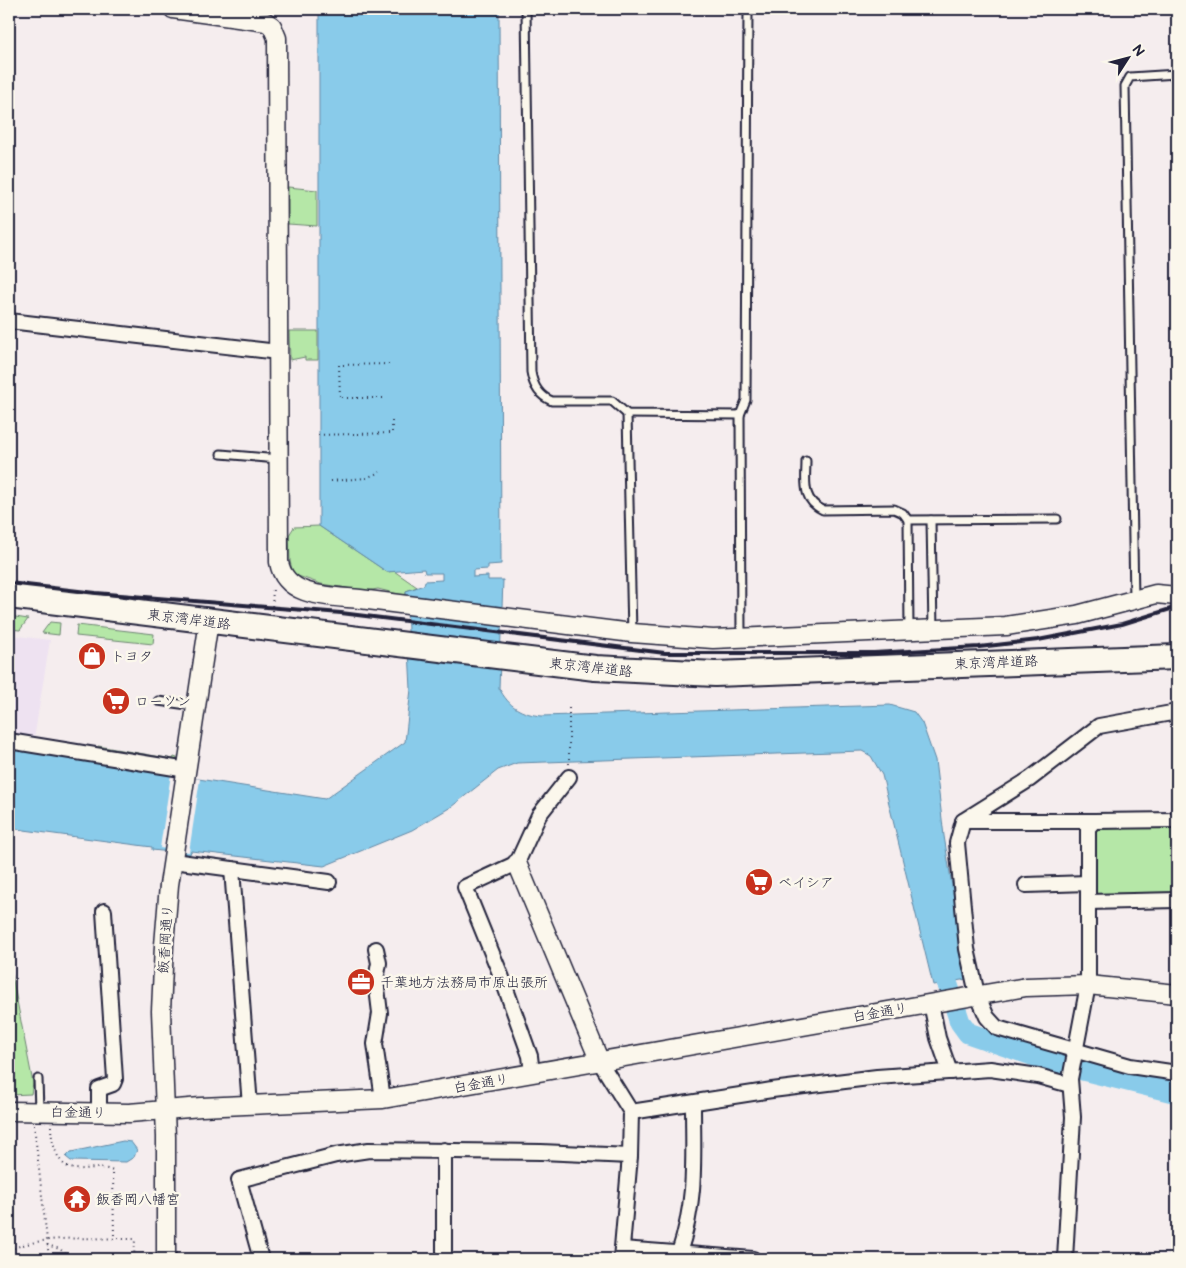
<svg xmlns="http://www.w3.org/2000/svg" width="1186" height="1268" viewBox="0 0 1186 1268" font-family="'Balsamiq Sans','Klee One',sans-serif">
  <rect width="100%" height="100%" fill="#f5edee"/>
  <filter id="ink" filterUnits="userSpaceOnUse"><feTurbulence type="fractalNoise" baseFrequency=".02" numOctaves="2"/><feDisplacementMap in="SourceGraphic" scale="10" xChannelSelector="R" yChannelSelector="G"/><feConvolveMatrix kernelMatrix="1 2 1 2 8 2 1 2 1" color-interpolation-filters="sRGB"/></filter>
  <g filter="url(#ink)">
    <path fill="#eee2f1" d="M 9,635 L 50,640 L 34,739 L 9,735 Z"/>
    <g fill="#b5e7a7" stroke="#6c8471">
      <path d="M 288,187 L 317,190 L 317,226 L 288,224 Z"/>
      <path d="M 289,331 L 318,331 L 318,360 L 305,360 L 305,357 L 290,360 Z"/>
      <path d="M 319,526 L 387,572 L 394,571 L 417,587 L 406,591 L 406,596 L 378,589 L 366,591 L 321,584 L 298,576 L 293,574 L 290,561 L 289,535 L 294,527 Z"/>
      <path d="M 9,616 L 28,619 L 20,630 L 9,629 Z"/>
      <path d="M 50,622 L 60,623 L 59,635 L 42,633 Z"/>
      <path d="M 77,625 L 154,634 L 153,644 L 76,636 Z"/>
      <path d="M 98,746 L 173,759 L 174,757 L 177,758 L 176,762 L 98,751 Z"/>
      <path d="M 1177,822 L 1177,895 L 1099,897 L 1093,891 L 1093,831 L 1099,823 Z"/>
      <path d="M 9,960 L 33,1083 L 31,1094 L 9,1095 Z"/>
    </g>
    <g fill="#89cbea" stroke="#6087a4">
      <path d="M 319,9 L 499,9 L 501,564 L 488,565 L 488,569 L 473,570 L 473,577 L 488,576 L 488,580 L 503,580 L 499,688 C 509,707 521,714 542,716 L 890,705 L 914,712 L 922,723 L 935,760 L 944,836 L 967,979 L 933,985 L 882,775 L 871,756 L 862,751 L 517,763 L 498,770 L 451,807 L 412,830 L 324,866 L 191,851 L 190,854 L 152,850 L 152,847 L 9,828 L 9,749 L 325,799 L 405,742 L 411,689 L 406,591 L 424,585 L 425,581 L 442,580 L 442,573 L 425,573 L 424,569 L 387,572 L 319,526 Z"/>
      <path d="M 123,1141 L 131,1142 L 137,1150 L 134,1157 L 126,1162 L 71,1161 L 66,1157 L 71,1152 Z"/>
    </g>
    <path fill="#f5edee" d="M 171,774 L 200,779 L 189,852 L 160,848 Z"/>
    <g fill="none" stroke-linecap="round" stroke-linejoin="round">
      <path stroke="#89cbea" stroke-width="21" d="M 945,976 L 960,1022 L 968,1033 L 1058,1064 L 1177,1093"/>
      <defs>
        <g id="service">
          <path d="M 526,9 L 531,372 C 533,385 539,396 552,401 L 612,401 L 627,414 L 740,415"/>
          <path d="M 627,414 L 632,633"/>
          <path d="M 221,454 L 278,459"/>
          <path d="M 806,461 C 806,481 801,500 823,510 L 894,509 L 903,513 L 908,520 L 1057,519"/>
          <path d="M 908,520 L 909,630"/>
          <path d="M 931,520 L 933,630"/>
          <path d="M 1134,599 L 1125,86 L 1130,77 L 1177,74"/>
          <path d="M 741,638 L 740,415 L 746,400 L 748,9"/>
          <path d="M 158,701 L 195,706"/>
          <path d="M 38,1079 L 39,1111"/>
        </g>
        <g id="minor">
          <path d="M 9,321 L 278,352"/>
          <path d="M 1177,712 L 1099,726 L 1030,779 L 963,821 L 957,843 L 967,949 L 977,994 L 987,1017 L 997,1028 L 1130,1066 L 1177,1073"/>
          <path d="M 9,741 L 187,770"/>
          <path d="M 963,821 L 1094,821"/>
          <path d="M 173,861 L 329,882"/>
          <path d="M 232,869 L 250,1106"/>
          <path d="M 1026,885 L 1088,883"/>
          <path d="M 1088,902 L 1177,900"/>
          <path d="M 376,949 L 379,963 L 376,980 L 380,1013 L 375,1044 L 383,1099"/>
          <path d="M 931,1003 L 938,1038 L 950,1072"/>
          <path d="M 600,1062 L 631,1112 L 630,1156 L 621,1259"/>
          <path d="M 532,1073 L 530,1056 L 502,978 L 465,887 L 517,863 L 539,815 L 569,777"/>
          <path d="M 99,1112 L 99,1089 L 113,1084 L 115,1079 L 104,911"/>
          <path d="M 631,1112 L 772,1090 L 877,1077 L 990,1069 L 1038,1076 L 1070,1085"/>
          <path d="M 622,1249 L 753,1259"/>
          <path d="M 679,1253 C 697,1199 693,1158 693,1103"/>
          <path d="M 261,1259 L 239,1180 L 336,1155 L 369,1150 L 541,1152 L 630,1156"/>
          <path d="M 444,1259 L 444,1150"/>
          <path d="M 1065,1259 L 1073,1117 L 1070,1079 L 1088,985 L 1088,828 L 1094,821 L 1177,820"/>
        </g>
        <g id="tertiary">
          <path d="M 173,9 L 266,22 L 272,26 L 277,38 L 279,562 C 285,598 330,596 360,599 L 632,633 L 713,639 L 1006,626 L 1077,615 L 1156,594 L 1177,596"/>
          <path d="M 517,863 L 600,1062"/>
          <path d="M 9,1111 L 129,1113 L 201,1107 L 383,1099 L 1026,987 L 1088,985 L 1177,994"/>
          <path d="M 166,1259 L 166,1137 L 161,1011 L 164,945 L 169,885 L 209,621"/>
        </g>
        <path id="trunk" d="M 9,596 L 595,668 L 715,674 L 1177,657"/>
      </defs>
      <use href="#service" stroke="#22223b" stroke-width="11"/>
      <use href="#minor" stroke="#22223b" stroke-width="18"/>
      <use href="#tertiary" stroke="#22223b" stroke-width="21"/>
      <use href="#trunk" stroke="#22223b" stroke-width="28"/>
      <g stroke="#22223b" stroke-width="2" stroke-dasharray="1 4" stroke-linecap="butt">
        <path d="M 383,398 L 340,398 L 339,365 L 390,364"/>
        <path d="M 318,435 L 392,433 L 392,414"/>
        <path d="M 331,481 L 366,478 L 380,472"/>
        <path d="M 272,611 L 273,586"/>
        <path d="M 569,764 L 569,708"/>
        <path d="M 34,1125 L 49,1258"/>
        <path d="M 51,1126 C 51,1139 56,1163 70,1168 C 85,1172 97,1164 113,1171 L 114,1239"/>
        <path d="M 47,1245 L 60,1249 L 71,1259"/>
        <path d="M 9,1250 C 46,1234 95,1239 135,1239 L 134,1259"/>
      </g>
      <use href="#service" stroke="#fbf7ec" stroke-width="7"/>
      <use href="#minor" stroke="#fbf7ec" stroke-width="14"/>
      <use href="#tertiary" stroke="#fbf7ec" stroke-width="18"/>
      <use href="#trunk" stroke="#fbf7ec" stroke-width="24"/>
      <path stroke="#22223b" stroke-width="4" d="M 9,583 L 96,593 L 341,613 L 665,653 L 874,653 L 979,647 L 1038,640 L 1122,624 L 1177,607"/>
    </g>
  </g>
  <defs>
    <symbol id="shop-disc" viewBox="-11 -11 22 22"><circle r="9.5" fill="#c8321e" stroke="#fbf7ec"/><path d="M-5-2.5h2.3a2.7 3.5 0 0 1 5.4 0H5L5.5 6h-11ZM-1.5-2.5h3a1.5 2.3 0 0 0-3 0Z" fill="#fff"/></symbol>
    <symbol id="supermarket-disc" viewBox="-11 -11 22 22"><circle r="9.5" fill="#c8321e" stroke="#fbf7ec"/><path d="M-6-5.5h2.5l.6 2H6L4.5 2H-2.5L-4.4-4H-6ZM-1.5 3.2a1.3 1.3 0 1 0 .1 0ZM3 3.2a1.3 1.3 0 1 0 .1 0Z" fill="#fff"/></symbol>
    <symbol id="office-disc" viewBox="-11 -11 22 22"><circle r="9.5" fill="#c8321e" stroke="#fbf7ec"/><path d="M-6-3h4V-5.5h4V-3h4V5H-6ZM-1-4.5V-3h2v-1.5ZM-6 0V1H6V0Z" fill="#fff"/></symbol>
    <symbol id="temple-disc" viewBox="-11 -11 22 22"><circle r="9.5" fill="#c8321e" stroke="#fbf7ec"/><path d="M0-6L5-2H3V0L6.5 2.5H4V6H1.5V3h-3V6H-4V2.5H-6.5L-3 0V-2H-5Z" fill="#fff"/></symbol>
  </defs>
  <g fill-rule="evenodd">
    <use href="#shop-disc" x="76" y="640" width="32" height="32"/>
    <use href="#supermarket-disc" x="100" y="685" width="32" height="32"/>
    <use href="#supermarket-disc" x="743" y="866" width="32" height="32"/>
    <use href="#office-disc" x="345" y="966" width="32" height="32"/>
    <use href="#temple-disc" x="61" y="1183" width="32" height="32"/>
  </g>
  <g text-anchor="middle" stroke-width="5" stroke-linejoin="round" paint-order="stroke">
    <g font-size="14" fill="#22223b" stroke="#fbf7ec">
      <text transform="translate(189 619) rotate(7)" y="5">東京湾岸道路</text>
      <text transform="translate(996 662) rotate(-2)" y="5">東京湾岸道路</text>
      <text transform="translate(591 667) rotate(6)" y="5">東京湾岸道路</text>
      <text transform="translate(165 939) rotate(-86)" y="5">飯香岡通り</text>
      <text transform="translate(880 1012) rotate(-10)" y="5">白金通り</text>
      <text transform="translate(481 1083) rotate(-10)" y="5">白金通り</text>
      <text transform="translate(78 1112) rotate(1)" y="5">白金通り</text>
    </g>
    <g font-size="14" fill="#22223b" stroke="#fbf7ec" text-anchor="start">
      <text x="111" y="661">トヨタ</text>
      <text x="135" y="706">ローソン</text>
      <text x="778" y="887">ベイシア</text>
      <text x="380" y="987">千葉地方法務局市原出張所</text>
      <text x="96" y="1204">飯香岡八幡宮</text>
    </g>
  </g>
  <rect width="1186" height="1268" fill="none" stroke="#fbf7ec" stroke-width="30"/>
  <rect x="15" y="15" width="1156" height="1238" fill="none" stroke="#22223b" stroke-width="2" filter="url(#ink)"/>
  <g transform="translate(1128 58) rotate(54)" stroke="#fbf7ec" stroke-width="4" paint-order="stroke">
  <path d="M0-4L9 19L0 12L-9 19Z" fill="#22223b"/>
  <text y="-8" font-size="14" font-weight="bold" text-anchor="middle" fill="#22223b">N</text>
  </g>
</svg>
